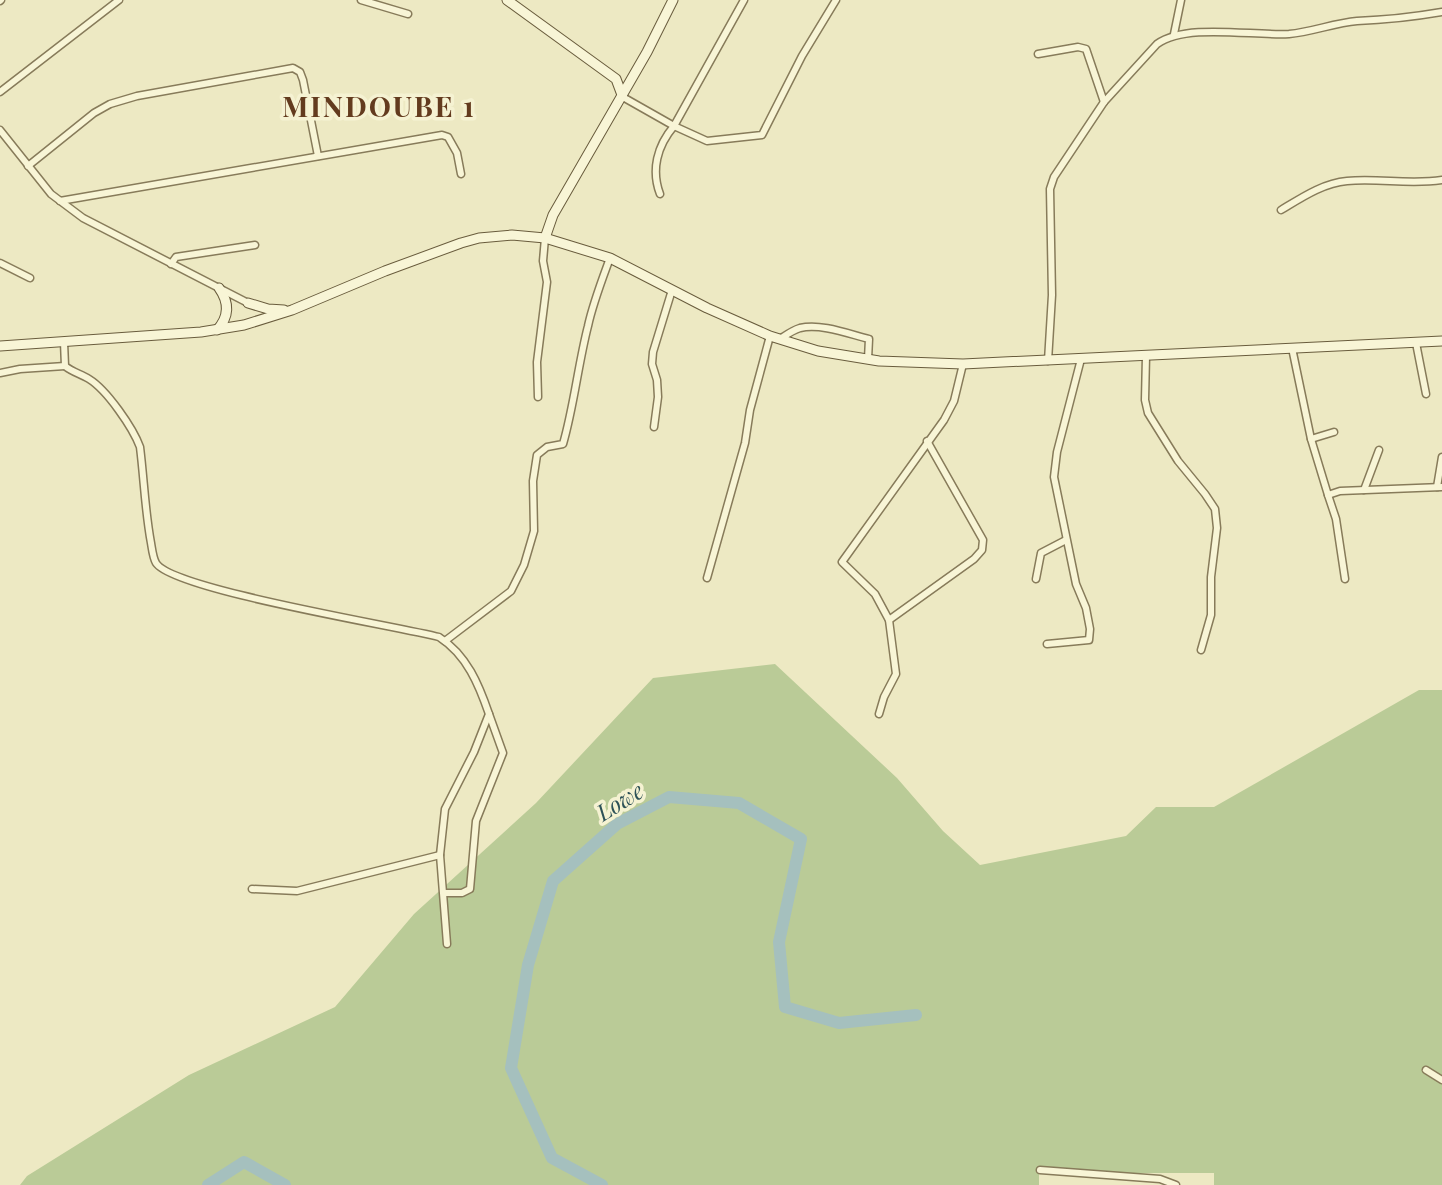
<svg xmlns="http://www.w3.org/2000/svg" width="1442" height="1185" viewBox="0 0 1442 1185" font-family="'Playfair Display',serif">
  <rect width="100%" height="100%" fill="#ede9c3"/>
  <path fill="#bacb97" d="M 775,664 L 897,778 L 943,831 L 980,865 L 1126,836 L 1156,807 L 1214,807 L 1419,690 L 1442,690 L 1442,1185 L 1214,1185 L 1214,1173 L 1039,1173 L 1039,1185 L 20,1185 L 27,1176 L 189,1075 L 335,1007 L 414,914 L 536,803 L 653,678 Z"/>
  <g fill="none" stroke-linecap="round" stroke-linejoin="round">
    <g stroke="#a5c0be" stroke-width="12">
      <path d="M 208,1185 L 244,1162 L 285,1185"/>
      <path d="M 602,1185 L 552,1158 L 511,1068 L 528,965 L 553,881 L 617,824 L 669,797 L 739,803 L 801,839 L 779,942 L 785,1007 L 839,1023 L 916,1015"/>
    </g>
    <defs>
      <g id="street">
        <path d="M 361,0 L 408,14"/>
        <path d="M 0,1 L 1,0"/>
        <path d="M 1174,34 L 1181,0"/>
        <path d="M 1038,54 L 1078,47 L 1086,49 L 1104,102"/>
        <path d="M 0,92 L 119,0"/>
        <path d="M 621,96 L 674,126 L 707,141 L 762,135 L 802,56 L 836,0"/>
        <path d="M 0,130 L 51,194 L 83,218 L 248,303"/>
        <path d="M 28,166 L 94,113 L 110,104 L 137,96 L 293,68 L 300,72 L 303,80 L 318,156"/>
        <path d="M 660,194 C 651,170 657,146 674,126 L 744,0"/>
        <path d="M 60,201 L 442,135 L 448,137 L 457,153 L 461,174"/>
        <path d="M 1281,210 C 1301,198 1323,183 1347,181 C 1379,178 1410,185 1442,180"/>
        <path d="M 0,263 L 30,278"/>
        <path d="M 171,264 L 176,257 L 255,245"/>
        <path d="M 780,339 C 786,335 793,330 800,328 C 821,323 849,334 869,339 L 868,359"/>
        <path d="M 64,342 L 65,366 C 72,372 81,374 89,379 C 107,390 133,428 140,447 C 144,479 145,511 151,543 C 152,549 153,558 156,563 C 173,590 397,626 439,637 C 467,655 479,685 489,714 L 474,752 L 445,809 L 440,855 L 447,944"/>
        <path d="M 1416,343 L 1426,394"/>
        <path d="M 1292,348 L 1311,439 L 1328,495 L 1340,491 L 1442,487"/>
        <path d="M 1146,356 L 1145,400 L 1148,413 L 1178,461 L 1205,494 L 1215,509 L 1217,528 L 1211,577 L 1211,615 L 1201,650"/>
        <path d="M 1048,361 L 1052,295 L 1050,189 L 1054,177 L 1104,102 L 1157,44 C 1187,23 1251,36 1289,34 C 1312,32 1334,23 1357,21 C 1386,20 1413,17 1442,12"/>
        <path d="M 0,373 L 20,369 L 65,366"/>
        <path d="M 538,397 L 537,362 L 547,282 L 543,261 L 545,238"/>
        <path d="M 654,427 L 658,397 L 657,380 L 652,364 L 653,352 L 672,290"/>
        <path d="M 1311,439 L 1334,432"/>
        <path d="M 1437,487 L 1442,457"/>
        <path d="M 1364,490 L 1379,450"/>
        <path d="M 1328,495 L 1336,519 L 1345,579"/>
        <path d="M 707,578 L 745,443 L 750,410 L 770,336"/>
        <path d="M 1036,579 L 1041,553 L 1066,540"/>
        <path d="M 889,620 L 974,559 L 982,550 L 983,540 L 927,441"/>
        <path d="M 445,641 L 511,591 L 524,565 L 534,531 L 533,481 L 537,455 L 547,447 L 563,444 C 574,406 578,365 588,326 C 593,303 602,280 610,258"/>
        <path d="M 1047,644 L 1089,640 L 1090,629 L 1086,608 L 1076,584 L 1054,477 L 1057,452 L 1081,359"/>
        <path d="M 879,714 L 884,697 L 896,674 L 889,620 L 875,594 L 842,562 L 944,420 L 954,401 L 963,364"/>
        <path d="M 252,889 L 297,891 L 440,855"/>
        <path d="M 444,893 L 462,893 L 470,889 L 476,821 L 503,753 L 489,714"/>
        <path d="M 1426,1070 L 1442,1080"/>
        <path d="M 1040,1170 L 1160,1179 L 1176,1185"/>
      </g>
      <g id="secondary">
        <path d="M 507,0 L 616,79 L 622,95"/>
        <path d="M 545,238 L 553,215 L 647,52 L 673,0"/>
        <path d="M 248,303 L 268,309 L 284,310"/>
        <path d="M 217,330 C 230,316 229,302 219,288"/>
        <path d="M 0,346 L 201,332 L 244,325 L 292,310 L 385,271 L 461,243 L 479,238 L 512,235 L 545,238 L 610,258 L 707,308 L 770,336 L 818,351 L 879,361 L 963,364 L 1442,341"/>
      </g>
    </defs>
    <use href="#street" stroke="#877b5a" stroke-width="9"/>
    <use href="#secondary" stroke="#695c3d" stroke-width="11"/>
    <use href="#street" stroke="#f8f5d6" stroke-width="6"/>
    <use href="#secondary" stroke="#f8f5d6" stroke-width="9"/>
  </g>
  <g text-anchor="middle" stroke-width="7" stroke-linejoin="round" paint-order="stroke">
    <g font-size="23" font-style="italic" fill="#2d5157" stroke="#f5f2d2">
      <text transform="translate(620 802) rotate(-32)" y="8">Lowe</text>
    </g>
    <g font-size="28" font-weight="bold" letter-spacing="2" fill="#633b1e" stroke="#f5f2d2">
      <text x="379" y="117">MINDOUBE 1</text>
    </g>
  </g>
</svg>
